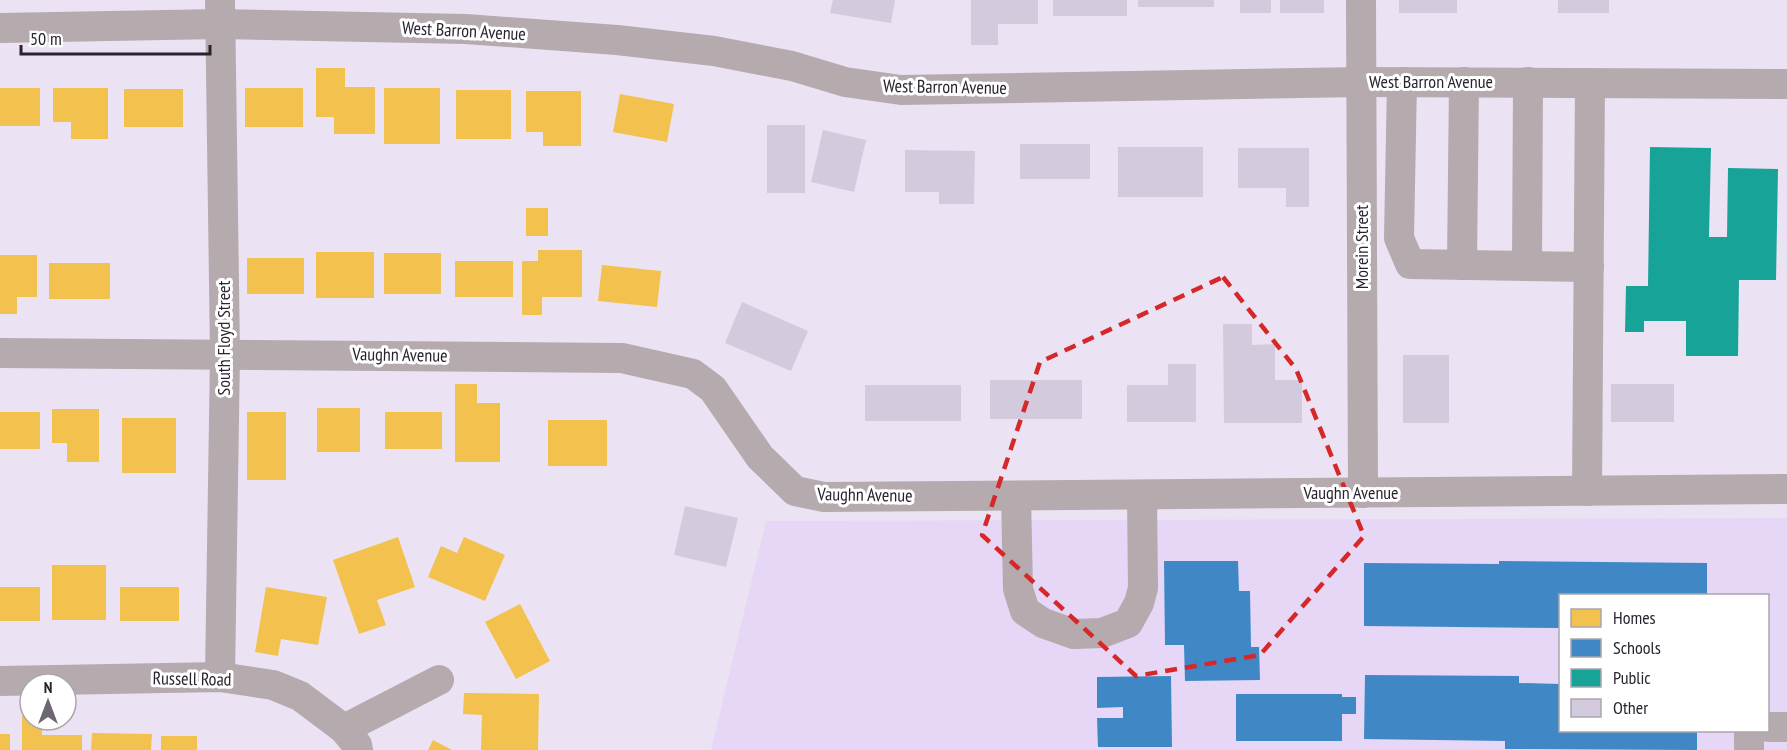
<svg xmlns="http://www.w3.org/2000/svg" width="1787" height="750" viewBox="0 0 1787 750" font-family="'PT Sans Narrow',sans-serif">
  <rect width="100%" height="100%" fill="#ebe3f4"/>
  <path fill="#e5d7f5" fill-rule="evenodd" d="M 1787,518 L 1787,750 L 711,750 L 766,521 ZM 1560,596 L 1768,596 L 1768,730 L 1560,730 Z"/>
  <g fill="#f2c14e">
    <path d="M 316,68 L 345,68 L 345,87 L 375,87 L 375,134 L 334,134 L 334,117 L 316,117 Z"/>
    <rect x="0" y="88" width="40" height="38"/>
    <path d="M 53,88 L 108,88 L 108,139 L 71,139 L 71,122 L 53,122 Z"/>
    <rect x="245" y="88" width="58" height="39"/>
    <rect x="384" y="88" width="56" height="56"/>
    <rect x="124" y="89" width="59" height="38"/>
    <rect x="456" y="90" width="55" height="49"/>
    <path d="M 526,91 L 581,91 L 581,146 L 543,146 L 543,132 L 526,132 Z"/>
    <path d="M 620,94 L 674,104 L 667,142 L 613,132 Z"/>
    <rect x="526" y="208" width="22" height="28"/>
    <path d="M 538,250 L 582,250 L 582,297 L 542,297 L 542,315 L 522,315 L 522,261 L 538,261 Z"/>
    <rect x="316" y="252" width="58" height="46"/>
    <rect x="384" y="253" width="57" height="41"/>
    <path d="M 0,255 L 37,255 L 37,297 L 17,297 L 17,314 L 0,314 Z"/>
    <rect x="247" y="258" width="57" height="36"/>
    <rect x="455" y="261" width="58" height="36"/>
    <rect x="49" y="263" width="61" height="36"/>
    <path d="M 602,265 L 661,271 L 657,307 L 598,301 Z"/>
    <path d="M 455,384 L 477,384 L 477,403 L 500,403 L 500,462 L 455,462 Z"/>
    <rect x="317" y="408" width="43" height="44"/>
    <path d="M 52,409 L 99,409 L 99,462 L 67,462 L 67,443 L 52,443 Z"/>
    <rect x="0" y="412" width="40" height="37"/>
    <rect x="247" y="412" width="39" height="68"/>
    <rect x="385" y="412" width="57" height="37"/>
    <rect x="122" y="418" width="54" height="55"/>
    <rect x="548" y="420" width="59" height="46"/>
    <path d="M 398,537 L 415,587 L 377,600 L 386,625 L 359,634 L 333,560 Z"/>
    <path d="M 464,537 L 505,555 L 485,601 L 428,577 L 441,546 L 457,553 Z"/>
    <rect x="52" y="565" width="54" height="55"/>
    <rect x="0" y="587" width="40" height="34"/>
    <rect x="120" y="587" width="59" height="34"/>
    <path d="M 266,587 L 327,597 L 318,645 L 281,639 L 278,656 L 255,652 Z"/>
    <path d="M 520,604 L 550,661 L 516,679 L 485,622 Z"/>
    <path d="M 464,693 L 539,694 L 538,750 L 481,750 L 482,715 L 463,714 Z"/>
    <path d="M 22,716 L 30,716 L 30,720 L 42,720 L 42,735 L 82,735 L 82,750 L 22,750 Z"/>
    <path d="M 92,733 L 152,734 L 151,750 L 91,750 Z"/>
    <rect x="0" y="734" width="10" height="16"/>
    <rect x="161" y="736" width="36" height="14"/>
    <path d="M 433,740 L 452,750 L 428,750 Z"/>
  </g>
  <g fill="#3f88c5">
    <path d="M 1164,561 L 1238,561 L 1239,591 L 1250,591 L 1251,647 L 1259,647 L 1260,680 L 1185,681 L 1184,645 L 1165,645 Z"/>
    <path d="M 1499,561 L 1707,563 L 1707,596 L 1560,596 L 1560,628 L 1364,626 L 1364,563 L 1499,564 Z"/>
    <path d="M 1365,675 L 1519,676 L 1519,683 L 1560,684 L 1560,730 L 1697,730 L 1697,750 L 1505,749 L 1505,741 L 1364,739 Z"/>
    <path d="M 1171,676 L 1172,747 L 1098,747 L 1097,718 L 1123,718 L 1123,707 L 1097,708 L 1097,677 Z"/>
    <path d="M 1236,694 L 1342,694 L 1342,697 L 1356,697 L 1356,714 L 1342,714 L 1342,741 L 1236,741 Z"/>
  </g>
  <path fill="#17a398" d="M 1650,147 L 1711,148 L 1709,237 L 1727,237 L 1728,168 L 1778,169 L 1776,280 L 1739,280 L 1738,356 L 1686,356 L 1686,321 L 1644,321 L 1644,332 L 1625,332 L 1626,286 L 1648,286 Z"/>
  <g fill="#d3cade">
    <path d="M 833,0 L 895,0 L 891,23 L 830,13 Z"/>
    <path d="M 971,0 L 1038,0 L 1038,24 L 998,24 L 998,45 L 971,45 Z"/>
    <rect x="1053" y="0" width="74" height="16"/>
    <rect x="1138" y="0" width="76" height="7"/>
    <rect x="1240" y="0" width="31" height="13"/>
    <rect x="1280" y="0" width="44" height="13"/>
    <rect x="1399" y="0" width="58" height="13"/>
    <rect x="1558" y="0" width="51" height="13"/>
    <rect x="767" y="125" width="38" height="68"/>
    <path d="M 823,130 L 866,140 L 854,192 L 811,182 Z"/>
    <rect x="1020" y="144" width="70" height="35"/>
    <rect x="1118" y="147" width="85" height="50"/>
    <path d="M 1238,148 L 1309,148 L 1309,207 L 1286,207 L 1286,188 L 1238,188 Z"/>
    <path d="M 905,150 L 975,151 L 974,204 L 939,204 L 939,192 L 905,192 Z"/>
    <path d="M 742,302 L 808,331 L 791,371 L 725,343 Z"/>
    <path d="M 1223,324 L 1252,324 L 1252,345 L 1275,344 L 1275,380 L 1302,380 L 1302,423 L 1224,423 Z"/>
    <rect x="1403" y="355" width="46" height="68"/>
    <path d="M 1168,364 L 1196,364 L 1196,422 L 1127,422 L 1127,385 L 1168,385 Z"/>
    <rect x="990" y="380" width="92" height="39"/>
    <rect x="1611" y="384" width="63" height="38"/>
    <rect x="865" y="385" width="96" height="36"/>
    <path d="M 685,506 L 738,518 L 726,567 L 674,555 Z"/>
  </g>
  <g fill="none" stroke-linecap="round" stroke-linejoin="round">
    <g stroke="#b5aaae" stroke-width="30">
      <path d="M 220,0 L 225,354 L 220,677"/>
      <path d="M 1361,0 L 1363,493"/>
      <path d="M 0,28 L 220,24 L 466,29 L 617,40 L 714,51 L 792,66 L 845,82 L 901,90 L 1362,82 L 1787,84"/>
      <path d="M 1402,82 L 1399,238 L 1410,264 L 1589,267"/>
      <path d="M 1462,265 L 1464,82"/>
      <path d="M 1527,266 L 1528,82"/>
      <path d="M 0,353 L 622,358 L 693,374 L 713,389 L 760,457 L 795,491 L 824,497 L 1787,489"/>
      <path d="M 1587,491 L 1590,83"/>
      <path d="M 1016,496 L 1018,589 L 1025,611 L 1043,623 L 1074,634 L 1102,633 L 1128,623 L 1139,603 L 1143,588 L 1142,495"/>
      <path d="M 0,681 L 220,677 L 273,685 L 300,696 L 344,729 L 357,745 L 358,750"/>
      <path d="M 1768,727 L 1787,727"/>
      <path d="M 344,729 L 439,680"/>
      <path d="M 1749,730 L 1749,750"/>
    </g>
  </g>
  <path fill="none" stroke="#d62828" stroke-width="4.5" stroke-dasharray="12 8" stroke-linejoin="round" d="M 1223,277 L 1296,369 L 1364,536 L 1260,655 L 1136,676 L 982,535 L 1040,362 Z"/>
  <g text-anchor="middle" stroke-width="6" stroke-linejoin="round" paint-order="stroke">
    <g font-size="18" fill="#292330" stroke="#fff">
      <text transform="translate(464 31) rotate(3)" y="6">West Barron Avenue</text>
      <text x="1431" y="88">West Barron Avenue</text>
      <text transform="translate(945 87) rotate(1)" y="6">West Barron Avenue</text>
      <text transform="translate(1362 247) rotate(-90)" y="6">Morein Street</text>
      <text transform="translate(224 338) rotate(-90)" y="6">South Floyd Street</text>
      <text transform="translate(400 355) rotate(1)" y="6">Vaughn Avenue</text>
      <text x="1351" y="499">Vaughn Avenue</text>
      <text transform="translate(865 495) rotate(1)" y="6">Vaughn Avenue</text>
      <text transform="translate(192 679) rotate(1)" y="6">Russell Road</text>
    </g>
  </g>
  <rect x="1559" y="594" width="210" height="138" fill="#ffffff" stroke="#a9a7ac" stroke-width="1.5"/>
  <rect x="1571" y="609" width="30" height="18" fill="#f2c14e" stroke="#a9a7ac" stroke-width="1.5"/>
  <text x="1613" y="624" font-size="18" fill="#292330">Homes</text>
  <rect x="1571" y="639" width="30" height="18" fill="#3f88c5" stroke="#a9a7ac" stroke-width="1.5"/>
  <text x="1613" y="654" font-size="18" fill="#292330">Schools</text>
  <rect x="1571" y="669" width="30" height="18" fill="#17a398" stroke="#a9a7ac" stroke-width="1.5"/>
  <text x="1613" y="684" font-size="18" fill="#292330">Public</text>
  <rect x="1571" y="699" width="30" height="18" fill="#d3cade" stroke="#a9a7ac" stroke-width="1.5"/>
  <text x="1613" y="714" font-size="18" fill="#292330">Other</text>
  <g transform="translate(48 702)"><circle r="28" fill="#ffffff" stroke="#a9a7ac" stroke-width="1.5"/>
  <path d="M0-4.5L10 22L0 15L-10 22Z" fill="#6d6675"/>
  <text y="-9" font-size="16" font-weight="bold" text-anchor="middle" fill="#292330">N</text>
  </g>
  <path d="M21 45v9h189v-9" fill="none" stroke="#292330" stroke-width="3"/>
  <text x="30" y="45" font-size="18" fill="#292330" stroke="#ffffff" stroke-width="4.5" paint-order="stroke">50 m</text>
</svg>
